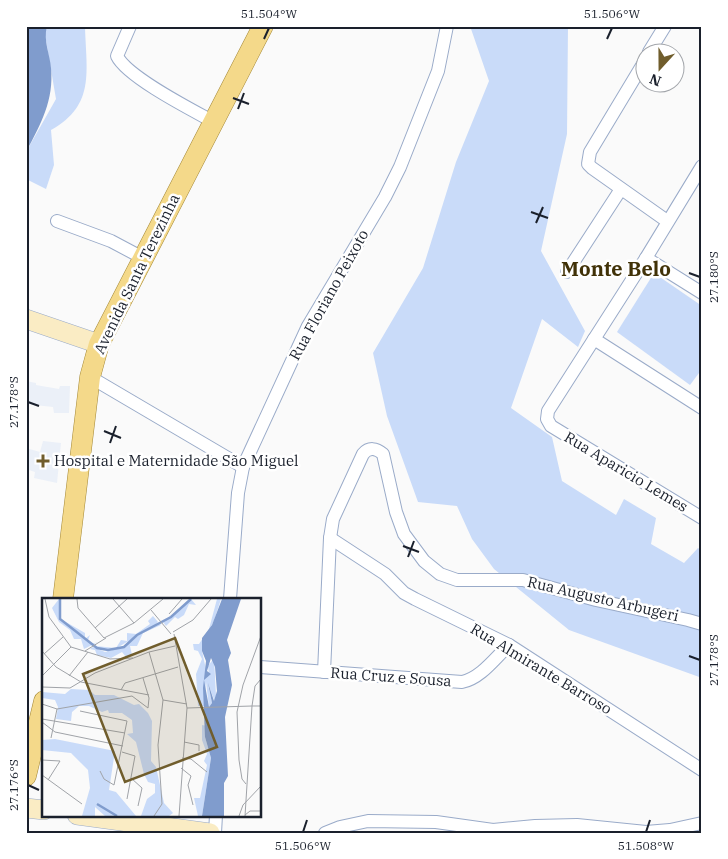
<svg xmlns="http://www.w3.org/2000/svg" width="728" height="859" viewBox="0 0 728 859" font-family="'IBM Plex Serif',serif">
  <rect width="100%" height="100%" fill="#fafafa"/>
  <g fill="#ebf0f8">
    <path d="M 26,381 L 36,383 L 36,385 L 59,389 L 60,386 L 70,386 L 69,413 L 54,413 L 53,407 L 26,404 Z"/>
    <path d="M 43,441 L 61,443 L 57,483 L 34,478 L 35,472 L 26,469 L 26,448 L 40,452 Z"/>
  </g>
  <g fill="#c9dbf9">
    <path d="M 47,26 L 85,26 C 86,71 96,105 51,130 L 54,165 L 46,189 L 26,179 L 26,152 L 56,99 L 45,35 Z"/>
    <path d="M 470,26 L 568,26 L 567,134 L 541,251 L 585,331 L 578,347 L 542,319 L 511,408 L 552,437 L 562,481 L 616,515 L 624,499 L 656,518 L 651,544 L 684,563 L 698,548 L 702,551 L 702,678 L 569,630 L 494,569 L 472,539 L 457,506 L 418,502 L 387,416 L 373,353 L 423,268 L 456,162 L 489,81 Z"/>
    <path d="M 654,273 L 702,306 L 702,369 L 690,385 L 617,332 Z"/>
  </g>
  <path fill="#809ccd" d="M 26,26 L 47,26 C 43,41 50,54 51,68 C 54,100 41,124 26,152 Z"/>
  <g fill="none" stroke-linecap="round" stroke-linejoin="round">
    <defs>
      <g id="street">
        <path d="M 130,26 L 117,56 C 127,77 192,110 214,122"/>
        <path d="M 649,52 L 665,26"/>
        <path d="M 646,59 L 590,152 L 588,164 L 592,168 L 667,221"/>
        <path d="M 702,166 L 646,258 L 548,411 L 547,419 L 551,426 L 702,518"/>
        <path d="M 57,221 L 111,241 L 143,258"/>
        <path d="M 646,258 L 702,293"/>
        <path d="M 567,272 L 621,189"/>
        <path d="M 594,339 L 702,408"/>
        <path d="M 90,377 L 243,467"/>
        <path d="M 330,538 L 385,574 L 404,593 L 415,599 L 509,645 L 702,770"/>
        <path d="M 230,599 L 238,493 L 243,467 L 308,326 L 385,197 L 400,167 L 438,71 L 447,26"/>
        <path d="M 260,667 L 462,682 C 481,678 495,658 509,645"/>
        <path d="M 324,672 L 330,538 L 333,519 L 363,454 C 369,447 376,448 383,454 L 396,512 L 404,534 L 424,561 L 440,574 L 457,580 L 523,580 L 596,600 L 688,620 L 702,624"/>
        <path d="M 215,833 L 216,815"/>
        <path d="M 325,833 L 340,827 L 368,821 L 436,822 L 493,830 L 535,826 L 577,825 L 646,832 L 670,830 L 702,823"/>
      </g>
      <g id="secondary">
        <path d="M 26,319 L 99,344"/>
        <path d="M 26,808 L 44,810"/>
        <path d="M 77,815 L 210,833"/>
      </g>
      <g id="primary">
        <path d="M 63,599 L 90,377 L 99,344 L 263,26"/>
        <path d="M 26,776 L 44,701"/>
      </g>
    </defs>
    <use href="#street" stroke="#9aabc9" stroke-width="14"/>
    <use href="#secondary" stroke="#9aabc9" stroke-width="20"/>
    <use href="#primary" stroke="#a38736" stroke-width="21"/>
    <use href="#street" stroke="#fff" stroke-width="12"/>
    <use href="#secondary" stroke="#faecc4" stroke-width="19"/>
    <use href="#primary" stroke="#f4d98a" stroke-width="20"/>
  </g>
  <path fill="none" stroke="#1a202c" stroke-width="2" d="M 264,39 L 269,28M 607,39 L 612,28M 233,98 L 249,104M 238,109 L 244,93M 531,212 L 548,218M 536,223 L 543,207M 689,273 L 700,277M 28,402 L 39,406M 104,431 L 121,438M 110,443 L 116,426M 403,546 L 419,552M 408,557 L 414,541M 689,656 L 700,660M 28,785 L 39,790M 303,832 L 307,820M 646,832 L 650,820"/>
  <path fill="#705d2c" stroke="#fff" stroke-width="2" d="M40.5 453.5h5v5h5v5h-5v5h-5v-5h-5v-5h5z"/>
  <g text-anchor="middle" stroke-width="5" stroke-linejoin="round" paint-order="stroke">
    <g font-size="15" fill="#1a202c" stroke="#fff">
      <text transform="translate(137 274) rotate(-64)" y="5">Avenida Santa Terezinha</text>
      <text transform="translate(329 295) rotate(-61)" y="5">Rua Floriano Peixoto</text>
      <text transform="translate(626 472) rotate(31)" y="5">Rua Aparicio Lemes</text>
      <text transform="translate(603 599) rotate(13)" y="5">Rua Augusto Arbugeri</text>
      <text transform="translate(541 669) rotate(31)" y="5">Rua Almirante Barroso</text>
      <text transform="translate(391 677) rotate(4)" y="5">Rua Cruz e Sousa</text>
    </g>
    <g font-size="15" fill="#1a202c" stroke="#fff" text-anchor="start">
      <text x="54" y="466">Hospital e Maternidade São Miguel</text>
    </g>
    <g font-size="20" font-weight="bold" fill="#413208" stroke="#fff">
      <text x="616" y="276">Monte Belo</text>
    </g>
  </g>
  <g transform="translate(42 598)">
    <rect width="219" height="219" fill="#fafafa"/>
    <path d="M 17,1 L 19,1 L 17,20 L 43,35 L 43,41 L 48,37 L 46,42 L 50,46 L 56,44 L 42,51 L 39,41 L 32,41 L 28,32 L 17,24 L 10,10 ZM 149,1 L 154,7 L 147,6 L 142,17 L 136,21 L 133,19 L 124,28 L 121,24 ZM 175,1 L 179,1 L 172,23 L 162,41 L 166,60 L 160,45 L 160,53 L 165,76 L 167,78 L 166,68 L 172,60 L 174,98 L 173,104 L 166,86 L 170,105 L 167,109 L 164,84 L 162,108 L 156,108 L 154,76 L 160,61 L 156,53 L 152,52 L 151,46 L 157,46 L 167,31 ZM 111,18 L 116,24 L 112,28 L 117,25 L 73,51 L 64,52 L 53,48 L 74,50 L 79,42 L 85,43 L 85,35 L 94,36 L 108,26 L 106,23 ZM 118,26 L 119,27 L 101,35 L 95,48 L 88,48 L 90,57 L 84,59 L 80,54 L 69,60 L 55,57 L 53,52 L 48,51 L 51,49 L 63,54 L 82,49 L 98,36 ZM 29,91 L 47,92 L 53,97 L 72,97 L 92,107 L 97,106 L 106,115 L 110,123 L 109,163 L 114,169 L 122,205 L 131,215 L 127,218 L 99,218 L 105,201 L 113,195 L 113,186 L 106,184 L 102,176 L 94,144 L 85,136 L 91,135 L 90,122 L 80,115 L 67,115 L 66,112 L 60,114 L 47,108 L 37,108 L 30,114 L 29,123 L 14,121 L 16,109 L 13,102 L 0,100 L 0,94 L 23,96 ZM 160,127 L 165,128 L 163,139 L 169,160 L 160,218 L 156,218 L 152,200 L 158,200 L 165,167 L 162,163 L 165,156 L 160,142 ZM 13,141 L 73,153 L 67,192 L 74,194 L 94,218 L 63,218 L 53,209 L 53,218 L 40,218 L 48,190 L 46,172 L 29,155 L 0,152 L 0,142 Z" fill="#c9dbf9"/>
    <path d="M 180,1 L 199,1 L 185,42 L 189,55 L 186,62 L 190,87 L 183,119 L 186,178 L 182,185 L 182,218 L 160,218 L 169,160 L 163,139 L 161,90 L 164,63 L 160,53 L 160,40 L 170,27 ZM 169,60 L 173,69 L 175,93 L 172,103 L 166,85 L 170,105 L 167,109 L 162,82 L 169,76 L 165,73 Z" fill="#809ccd" fill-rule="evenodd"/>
    <path fill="none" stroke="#809ccd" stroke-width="2.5" d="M 18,1 L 18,21 L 55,50 L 66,52 L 82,49 L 95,37 L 129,19 L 149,1M 55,206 L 75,218"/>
    <path fill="none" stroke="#a0a3a8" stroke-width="1" d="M 3,1 L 7,19 L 29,49 L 68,61 L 91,60M 35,1 L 36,10 L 62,40 L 92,25 L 121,1M 71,1 L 92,25M 109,12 L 129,36M 127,16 L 140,1M 53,30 L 85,1M 131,34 L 151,22 L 169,1M 132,36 L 145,110 L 137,218M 0,53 L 14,69 L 39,84 L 107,97M 43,53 L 64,40M 107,54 L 121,102 L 116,147 L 120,206 L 112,218M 2,56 L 21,39M 0,78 L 29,49M 27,78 L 46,54M 219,81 L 213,88 L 210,108 L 219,108M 0,89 L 28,90 L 53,75 L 107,54 L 133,48M 79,92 L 83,85 L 136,69M 121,102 L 145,106M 0,106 L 15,111M 145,110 L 210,108 L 203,218M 38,113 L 85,123 L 72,187 L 62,181 L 58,173M 0,121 L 83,135M 0,124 L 13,134 L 81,148M 9,140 L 15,111 L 90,98 L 106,110 L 107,100 L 101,80M 142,144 L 157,147 L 157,153M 80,154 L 93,158 L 85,201M 140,160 L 149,161 L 165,174M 0,162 L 18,163 L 6,182M 139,170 L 149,178 L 146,187 L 151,207M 0,177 L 40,206M 89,180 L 100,190 L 96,208M 204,186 L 200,181 L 197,162 L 195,114 L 201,87 L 219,38M 203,217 L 208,213 L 219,213M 197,218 L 201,207 L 219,188"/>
    <path fill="#705d2c" fill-opacity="0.15" stroke="#705d2c" stroke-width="2.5" d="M 133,40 L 175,149 L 83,184 L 41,76 Z"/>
    <rect width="219" height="219" fill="none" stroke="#1a202c" stroke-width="2.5"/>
  </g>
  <rect width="728" height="859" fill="none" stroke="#ffffff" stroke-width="55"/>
  <g transform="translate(660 68) rotate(201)"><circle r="24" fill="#ffffff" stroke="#a3a6ab"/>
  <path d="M0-4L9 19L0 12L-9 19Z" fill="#705d2c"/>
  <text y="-8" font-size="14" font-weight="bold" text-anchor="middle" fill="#1a202c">N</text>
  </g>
  <rect x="28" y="28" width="672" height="804" fill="none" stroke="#1a202c" stroke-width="2"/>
  <g font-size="12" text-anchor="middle" fill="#1a202c">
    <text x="269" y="18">51.504°W</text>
    <text x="612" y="18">51.506°W</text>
    <text transform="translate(714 277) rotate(-90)" y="4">27.180°S</text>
    <text transform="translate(14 402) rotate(-90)" y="4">27.178°S</text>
    <text transform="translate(714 660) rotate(-90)" y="4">27.178°S</text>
    <text transform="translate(14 785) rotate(-90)" y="4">27.176°S</text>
    <text x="303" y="850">51.506°W</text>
    <text x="646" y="850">51.508°W</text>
  </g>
</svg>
